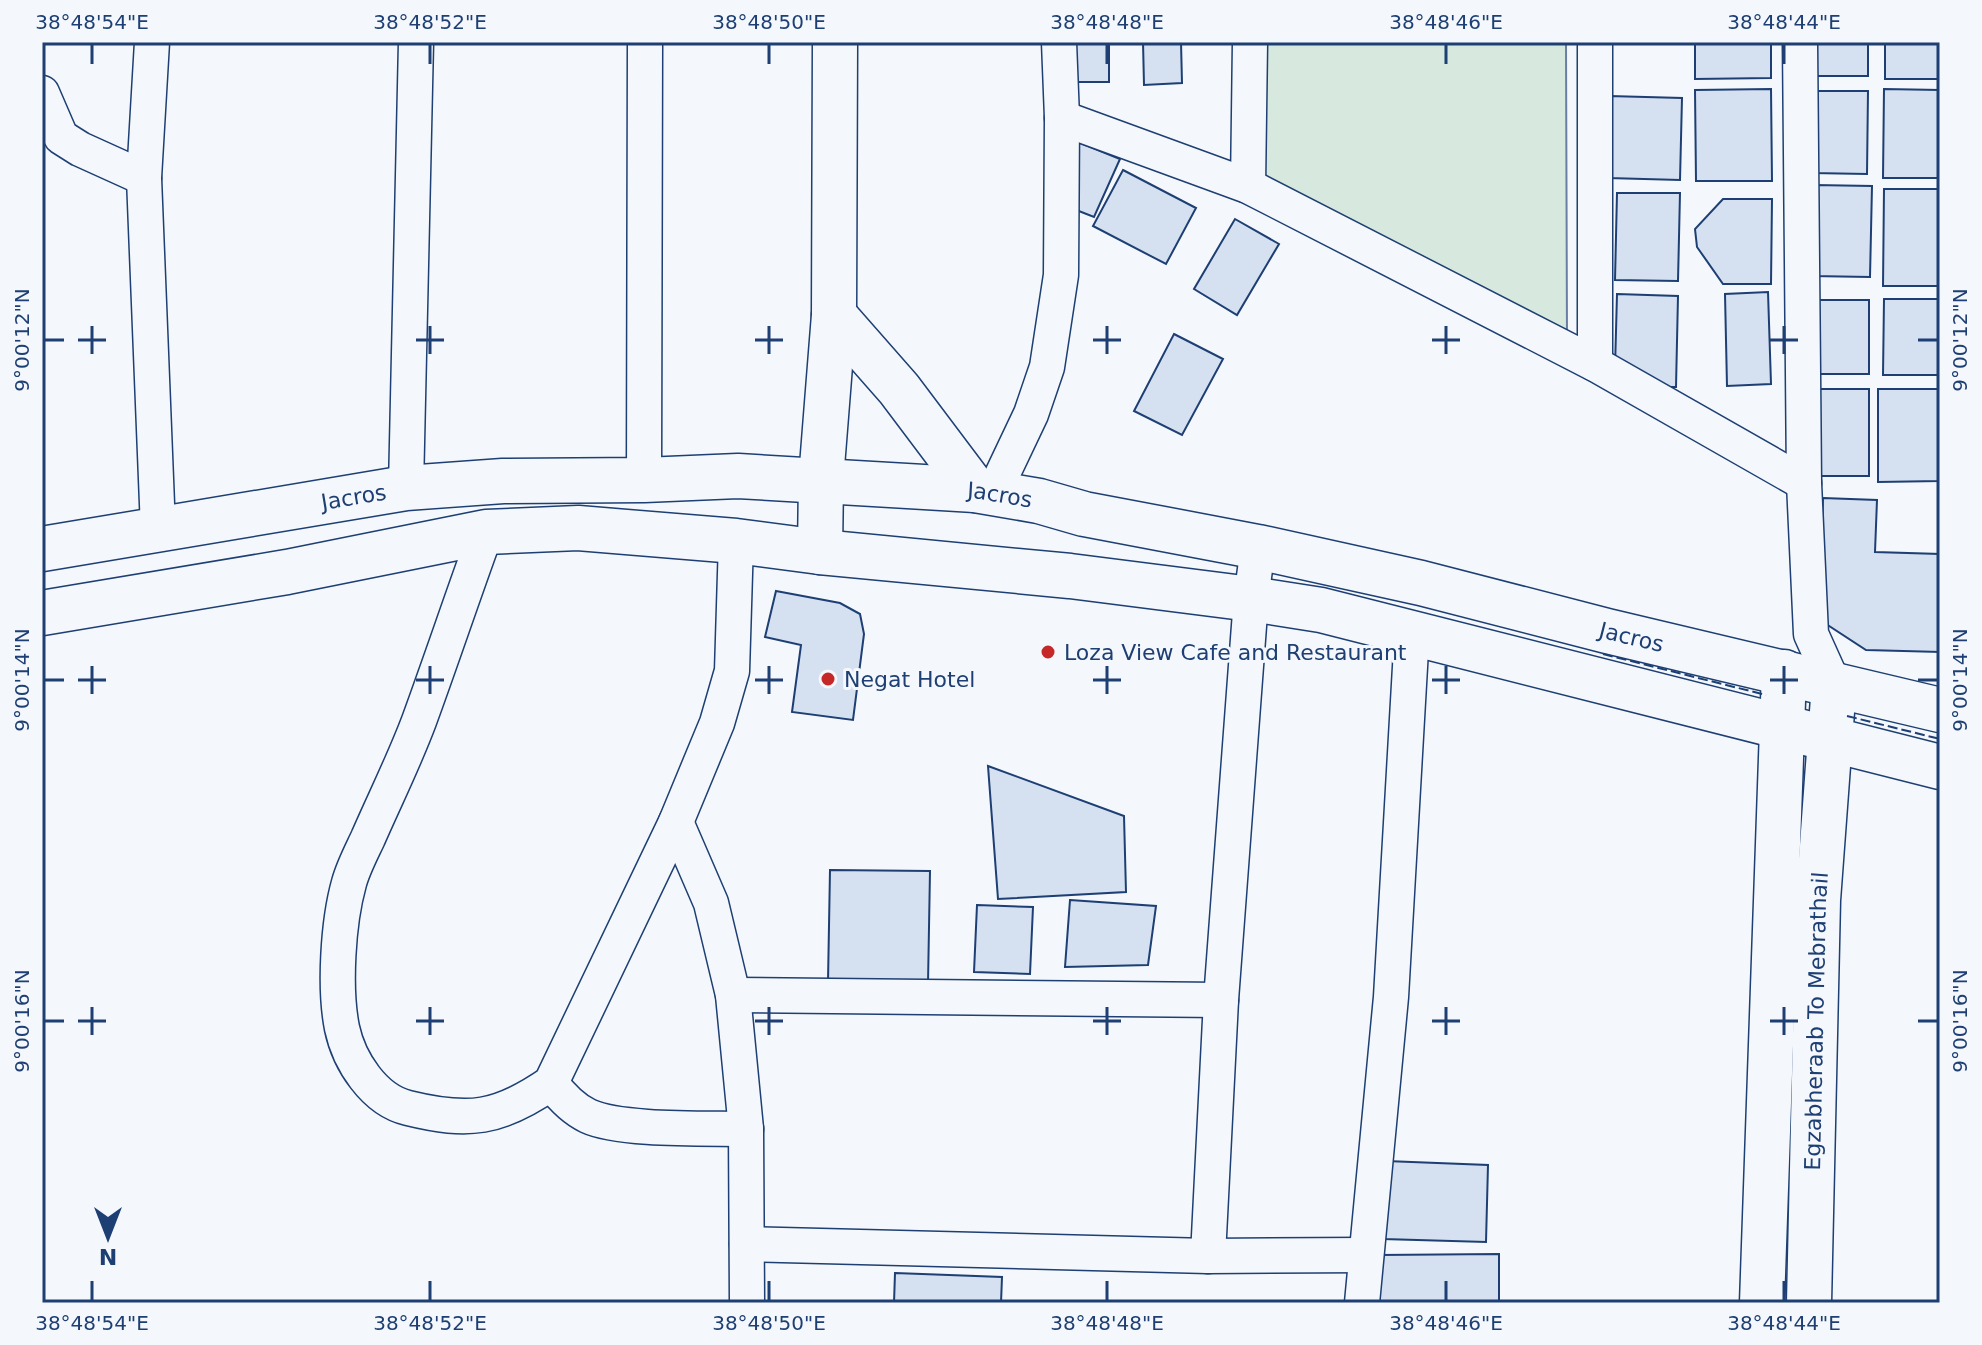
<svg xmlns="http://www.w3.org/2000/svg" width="1982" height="1345" viewBox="0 0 1982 1345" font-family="'DejaVu Sans',sans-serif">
  <rect width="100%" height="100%" fill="#f4f7fb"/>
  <path fill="#d7e8df" stroke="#687fa3" stroke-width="2" d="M 1262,42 L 1566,42 L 1567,338 L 1262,192 Z"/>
  <g fill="#d5e0f0" stroke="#1d3f73" stroke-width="2">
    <path d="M 1072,42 L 1109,42 L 1109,82 L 1073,82 Z"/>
    <path d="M 1143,42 L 1181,42 L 1182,83 L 1144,85 Z"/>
    <path d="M 1695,42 L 1771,42 L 1771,78 L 1695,79 Z"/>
    <rect x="1811" y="42" width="57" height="34"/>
    <rect x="1885" y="42" width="55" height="37"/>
    <path d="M 1771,89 L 1772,181 L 1696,181 L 1695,90 Z"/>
    <path d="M 1884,89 L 1940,90 L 1940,178 L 1883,178 Z"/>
    <path d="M 1812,91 L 1868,91 L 1867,174 L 1812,173 Z"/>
    <path d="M 1609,96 L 1682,98 L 1680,180 L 1608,178 Z"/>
    <path d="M 1073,140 L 1120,159 L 1094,217 L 1066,206 Z"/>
    <path d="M 1123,170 L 1196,208 L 1166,264 L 1093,226 Z"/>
    <path d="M 1814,185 L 1872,186 L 1870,277 L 1812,276 Z"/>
    <path d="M 1884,189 L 1940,189 L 1940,286 L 1883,286 Z"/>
    <path d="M 1617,193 L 1680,193 L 1678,281 L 1615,280 Z"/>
    <path d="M 1723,199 L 1772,199 L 1771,284 L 1723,284 L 1697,247 L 1695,229 Z"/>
    <path d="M 1235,219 L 1279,244 L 1237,315 L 1194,289 Z"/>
    <path d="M 1768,292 L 1771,384 L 1727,386 L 1725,294 Z"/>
    <path d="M 1617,294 L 1678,296 L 1676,387 L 1648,387 L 1615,368 Z"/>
    <path d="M 1884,299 L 1940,299 L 1940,375 L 1883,375 Z"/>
    <rect x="1814" y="300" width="55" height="74"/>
    <path d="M 1174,334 L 1223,359 L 1182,435 L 1134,411 Z"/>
    <rect x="1814" y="389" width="55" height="87"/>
    <path d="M 1878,389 L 1940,389 L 1940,481 L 1878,482 Z"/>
    <path d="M 1823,498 L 1877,500 L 1875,552 L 1940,554 L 1940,652 L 1866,650 L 1820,620 Z"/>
    <path d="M 776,591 L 840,603 L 860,614 L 864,634 L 853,720 L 792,712 L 801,645 L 765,637 Z"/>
    <path d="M 988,766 L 1124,816 L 1126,892 L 998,899 Z"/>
    <path d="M 830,870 L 930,871 L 928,984 L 828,982 Z"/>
    <path d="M 1070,900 L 1156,906 L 1148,965 L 1065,967 Z"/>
    <path d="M 977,905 L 1033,907 L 1030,974 L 974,972 Z"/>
    <path d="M 1386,1161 L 1488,1165 L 1486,1242 L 1383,1239 Z"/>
    <path d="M 1499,1254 L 1499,1303 L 1378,1303 L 1378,1255 Z"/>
    <path d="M 895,1273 L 1002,1277 L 1001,1303 L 894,1303 Z"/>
  </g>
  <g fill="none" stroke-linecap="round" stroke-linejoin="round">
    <defs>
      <g id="minor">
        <path d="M 152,42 L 144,178 L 158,529"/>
        <path d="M 1595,42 L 1595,364"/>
        <path d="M 1800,42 L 1804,483 L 1811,634 L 1834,685"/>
        <path d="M 42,93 L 61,137 L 80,149 L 144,178"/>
        <path d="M 1062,118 L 1248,186 L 1595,364 L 1804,483"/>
        <path d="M 1248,186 L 1250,42"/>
        <path d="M 644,480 L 645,42"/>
        <path d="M 406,488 L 416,42"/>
        <path d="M 994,492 L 1031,414 L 1047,367 L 1061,275 L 1062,118 L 1059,42"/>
        <path d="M 486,532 C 463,595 442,658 419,721 C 404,761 385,799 368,838 C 361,853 353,868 349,883 C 338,922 334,988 342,1028 C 349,1061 374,1100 408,1108 C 469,1123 499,1119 551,1083 L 676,822 L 717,723 L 732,671 L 736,541"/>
        <path d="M 676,822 L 711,903 L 733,995 L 746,1129 L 747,1303"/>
        <path d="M 733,995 L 1221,1000"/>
        <path d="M 551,1083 C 561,1096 573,1109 588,1116 C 620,1131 707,1128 746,1129"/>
        <path d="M 747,1244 L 1208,1256 L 1366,1255"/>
        <path d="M 1208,1256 L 1221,1000 L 1251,599 L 1258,547"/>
        <path d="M 1362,1303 L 1391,997 L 1412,632"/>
      </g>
      <g id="secondary">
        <path d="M 1762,1303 L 1784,672"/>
        <path id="s1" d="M 1809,1303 L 1818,900 L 1834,685"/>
      </g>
      <g id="primary">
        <path d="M 834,315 L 899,389 L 975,490"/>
        <path id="s2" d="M 42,549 L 406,488 L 503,481 L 644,480 L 738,476 L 975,490 L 1039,501 L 1084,514 L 1258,547 L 1421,583 L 1607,631 L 1940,710"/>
        <path d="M 820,552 L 821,479 L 834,315 L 835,42"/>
        <path d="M 42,613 L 287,572 L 486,532 L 578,528 L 736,541 L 820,552 L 1070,576 L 1251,599 L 1321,610 L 1940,767"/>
      </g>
    </defs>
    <use href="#minor" stroke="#1d3f73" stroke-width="37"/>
    <use href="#secondary" stroke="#1d3f73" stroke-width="47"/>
    <use href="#primary" stroke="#1d3f73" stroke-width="47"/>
    <use href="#minor" stroke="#f4f7fb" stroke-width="34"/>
    <use href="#secondary" stroke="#f4f7fb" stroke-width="44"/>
    <use href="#primary" stroke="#f4f7fb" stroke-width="44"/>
    <g stroke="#1d3f73" stroke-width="2" stroke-dasharray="10 4" stroke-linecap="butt">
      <path d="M 1603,654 L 1766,695"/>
      <path d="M 1847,716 L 1940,739"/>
    </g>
  </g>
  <path fill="none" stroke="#1d3f73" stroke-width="3" d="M 92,44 L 92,64M 430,44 L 430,64M 769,44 L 769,64M 1107,44 L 1107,64M 1446,44 L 1446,64M 1784,44 L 1784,64M 92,326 L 92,354M 430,326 L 430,354M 769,326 L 769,354M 1107,326 L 1107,354M 1446,326 L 1446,354M 1784,326 L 1784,354M 44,340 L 64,340M 78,340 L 106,340M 416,340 L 444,340M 755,340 L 783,340M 1093,340 L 1121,340M 1432,340 L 1460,340M 1770,340 L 1798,340M 1918,340 L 1938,340M 92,666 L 92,694M 430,666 L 430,694M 769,666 L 769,694M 1107,666 L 1107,694M 1446,666 L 1446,694M 1784,666 L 1784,694M 44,680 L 64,680M 78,680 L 106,680M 416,680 L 444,680M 755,680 L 783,680M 1093,680 L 1121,680M 1432,680 L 1460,680M 1770,680 L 1798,680M 1918,680 L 1938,680M 92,1007 L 92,1035M 430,1007 L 430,1035M 769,1007 L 769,1035M 1107,1007 L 1107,1035M 1446,1007 L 1446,1035M 1784,1007 L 1784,1035M 44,1021 L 64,1021M 78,1021 L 106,1021M 416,1021 L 444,1021M 755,1021 L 783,1021M 1093,1021 L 1121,1021M 1432,1021 L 1460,1021M 1770,1021 L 1798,1021M 1918,1021 L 1938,1021M 92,1281 L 92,1301M 430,1281 L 430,1301M 769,1281 L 769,1301M 1107,1281 L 1107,1301M 1446,1281 L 1446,1301M 1784,1281 L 1784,1301"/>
  <g fill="#c62828" stroke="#f4f7fb" stroke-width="3">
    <circle cx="1048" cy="652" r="8"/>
    <circle cx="828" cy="679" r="8"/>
  </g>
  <g text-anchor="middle" stroke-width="6" stroke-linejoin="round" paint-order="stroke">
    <g font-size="22" fill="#1d3f73" stroke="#f4f7fb">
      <text dy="8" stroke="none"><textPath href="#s2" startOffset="316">Jacros</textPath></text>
      <text dy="8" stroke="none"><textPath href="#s2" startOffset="964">Jacros</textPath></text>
      <text dy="8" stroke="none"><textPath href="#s2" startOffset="1612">Jacros</textPath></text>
      <text dy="8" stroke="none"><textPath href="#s1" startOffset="282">Egzabheraab To Mebrathail</textPath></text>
    </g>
    <g font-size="22" fill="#1d3f73" stroke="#f4f7fb" text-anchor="start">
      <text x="1064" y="660">Loza View Cafe and Restaurant</text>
      <text x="844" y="687">Negat Hotel</text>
    </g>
  </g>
  <rect width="1982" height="1345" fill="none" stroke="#f4f7fb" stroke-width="88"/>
  <g transform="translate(108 1237) rotate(180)" stroke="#f4f7fb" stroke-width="6" paint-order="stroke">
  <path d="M0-6L14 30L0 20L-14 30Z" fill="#1d3f73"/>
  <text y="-12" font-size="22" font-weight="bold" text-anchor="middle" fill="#1d3f73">N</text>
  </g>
  <rect x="44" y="44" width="1894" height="1257" fill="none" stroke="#1d3f73" stroke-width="3"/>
  <g font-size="20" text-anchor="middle" fill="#1d3f73">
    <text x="92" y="29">38°48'54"E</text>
    <text x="430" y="29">38°48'52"E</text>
    <text x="769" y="29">38°48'50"E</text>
    <text x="1107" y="29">38°48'48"E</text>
    <text x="1446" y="29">38°48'46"E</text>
    <text x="1784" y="29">38°48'44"E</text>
    <text transform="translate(1960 340) rotate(-90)" y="7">9°00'12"N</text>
    <text transform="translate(22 340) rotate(-90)" y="7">9°00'12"N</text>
    <text transform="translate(1960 680) rotate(-90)" y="7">9°00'14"N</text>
    <text transform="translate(22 680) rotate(-90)" y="7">9°00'14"N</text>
    <text transform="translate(1960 1021) rotate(-90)" y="7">9°00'16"N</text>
    <text transform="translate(22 1021) rotate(-90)" y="7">9°00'16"N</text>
    <text x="92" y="1330">38°48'54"E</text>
    <text x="430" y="1330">38°48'52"E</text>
    <text x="769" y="1330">38°48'50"E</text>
    <text x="1107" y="1330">38°48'48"E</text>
    <text x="1446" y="1330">38°48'46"E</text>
    <text x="1784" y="1330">38°48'44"E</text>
  </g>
</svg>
